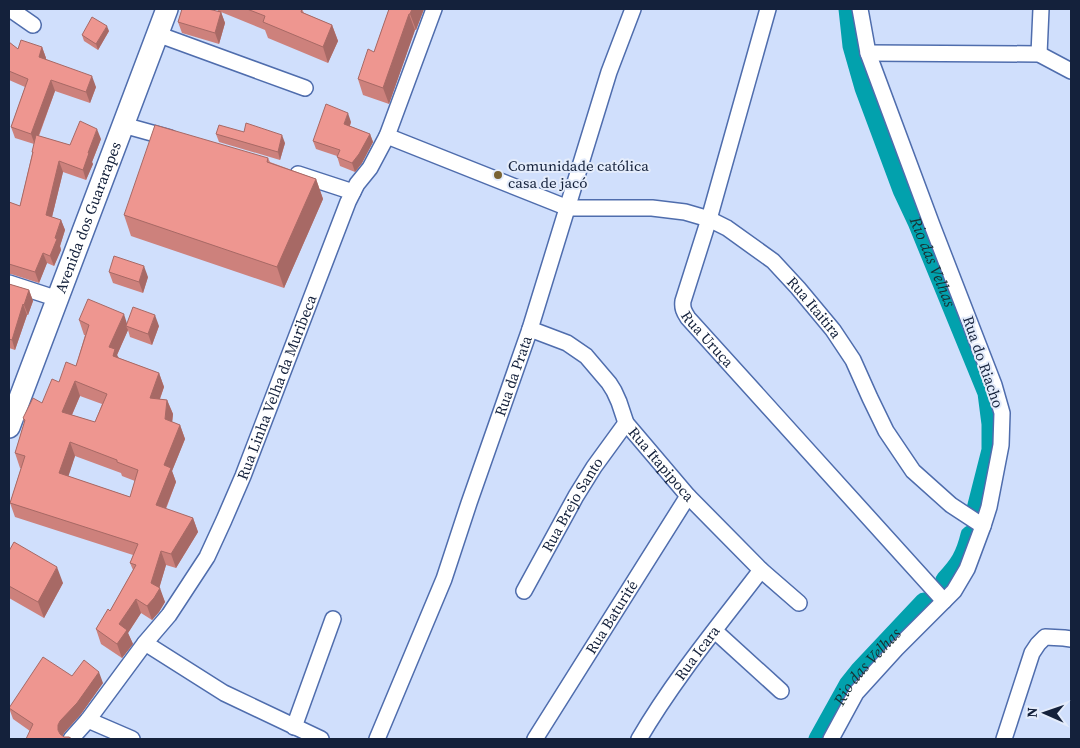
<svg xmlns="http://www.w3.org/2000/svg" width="1080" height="748" viewBox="0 0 1080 748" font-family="'Source Serif 4',serif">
  <rect width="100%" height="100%" fill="#d0dffc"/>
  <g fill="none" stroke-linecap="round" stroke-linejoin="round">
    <g stroke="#02a1ad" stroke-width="19">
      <path id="s1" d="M 848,9 L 852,46 L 864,88 L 902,190 L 917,222 L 987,393 L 991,424 L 991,450 L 974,517"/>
      <path d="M 945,580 C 959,565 965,556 970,535"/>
      <path id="s2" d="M 818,739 L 848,685 L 860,670 L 924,602"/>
    </g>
    <defs>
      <g id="street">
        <path d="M 10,9 L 33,25"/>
        <path id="s3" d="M 768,9 L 709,219 L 683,301 C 682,308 684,312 688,318 L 944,601"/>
        <path d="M 157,34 L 305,88"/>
        <path d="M 868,53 L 1039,54 L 1071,71"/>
        <path d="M 1039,54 L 1041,9"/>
        <path d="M 123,125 L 170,138"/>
        <path id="s4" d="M 387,136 L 568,208 L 652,208 L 685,212 L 709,219 L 727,228 L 773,261 L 798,288 L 833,330 L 853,360 L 870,398 L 886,431 L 913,471 L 951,505 L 983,526"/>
        <path d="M 298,174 L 353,192"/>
        <path d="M 9,283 L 58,299"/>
        <path id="s5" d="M 530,329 L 567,343 L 586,356 L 609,383 L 614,391 L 619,402 L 626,423 L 688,496 L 761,570 L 799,603"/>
        <path id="s6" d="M 524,591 L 576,496 L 594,467 L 626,423"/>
        <path d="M 715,631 L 781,691"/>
        <path d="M 145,643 L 224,693 L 321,739"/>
        <path d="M 88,720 L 132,739"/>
        <path d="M 294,727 L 333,619"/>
        <path id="s7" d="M 71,739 L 88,720 L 145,643 L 169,615 L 207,557 L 224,520 L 243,476 L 348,202 L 357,184 L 370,168 L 387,136 L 434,9"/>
        <path id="s8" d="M 377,739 L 444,579 L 469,503 L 530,329 L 609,72 L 633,9"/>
        <path id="s9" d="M 535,739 L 688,496"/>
        <path id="s10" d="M 639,739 C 674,679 719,625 761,570"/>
        <path d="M 831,739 L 856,693 L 896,649 L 954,591 L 967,569 L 983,526 L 989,507 L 1001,445 L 1002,413 L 994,385 L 932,225 L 868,53 L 860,9"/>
        <path d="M 1004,739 L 1032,653 L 1038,644 L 1045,637 L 1064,638 L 1071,639"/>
      </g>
      <g id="secondary">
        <path id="s11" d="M 9,427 L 167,9"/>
      </g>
    </defs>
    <use href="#street" stroke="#4f6dad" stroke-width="18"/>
    <use href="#secondary" stroke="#4f6dad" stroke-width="24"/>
    <use href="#street" stroke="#fff" stroke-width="15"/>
    <use href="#secondary" stroke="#fff" stroke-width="21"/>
  </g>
  <g fill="#cd817c" fill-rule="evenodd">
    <path d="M 217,9 L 302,9 L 304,13 L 332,25 L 338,41 L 328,63 L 268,38 L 265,30 L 221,12 L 225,23 L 219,44 L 182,33 L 178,22 L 218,11 Z"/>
    <path d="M 389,9 L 424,9 L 416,30 L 415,30 L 389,104 L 363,95 L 358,79 L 374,52 Z"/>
    <path d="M 109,31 L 98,50 L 84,41 L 82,35 Z"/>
    <path d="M 9,42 L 18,49 L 42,47 L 46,58 L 46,59 L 96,87 L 90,103 L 55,91 L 39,136 L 70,145 L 101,139 L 92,162 L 93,164 L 86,180 L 63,172 L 52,217 L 61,220 L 65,230 L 60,246 L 61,250 L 54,266 L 47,263 L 39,283 L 11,274 L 9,274 L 9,202 L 20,206 L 32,154 L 32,152 L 34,144 L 15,138 L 11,127 L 25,87 L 9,80 Z"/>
    <path d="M 351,122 L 350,126 L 370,134 L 373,142 L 362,163 L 355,172 L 340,166 L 337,156 L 316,149 L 313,141 Z"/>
    <path d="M 216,134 L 285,143 L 280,160 L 219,142 Z"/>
    <path d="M 268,158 L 270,162 L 316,179 L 323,199 L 284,288 L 131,236 L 124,215 Z"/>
    <path d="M 109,272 L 148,277 L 143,293 L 113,283 Z"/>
    <path d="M 9,284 L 29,290 L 33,301 L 28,315 L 27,315 L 15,350 L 9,348 Z"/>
    <path d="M 79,320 L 159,326 L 152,345 L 130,337 L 128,330 L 117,355 L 119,358 L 159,373 L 164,387 L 160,399 L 167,400 L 173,414 L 172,422 L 180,425 L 185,439 L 172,471 L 176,482 L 166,509 L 193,518 L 198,532 L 176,568 L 166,565 L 159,588 L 165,602 L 159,612 L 152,620 L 141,613 L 128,633 L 133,644 L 122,658 L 101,644 L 96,629 L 110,611 L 133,570 L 130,563 L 133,555 L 15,517 L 10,503 L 21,468 L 20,468 L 15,453 L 24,423 L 23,418 L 42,403 L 59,382 L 76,366 L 85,335 L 84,335 ZM 80,396 L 102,404 L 95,422 L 72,415 ZM 75,456 L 121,473 L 122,476 L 135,481 L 130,497 L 68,476 Z"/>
    <path d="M 9,551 L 63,583 L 44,618 L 9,598 Z"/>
    <path d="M 72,676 L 103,683 L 81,714 L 64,733 L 63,735 L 30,731 L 13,719 L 9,708 Z"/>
  </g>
  <g fill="#a76965">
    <path d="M 412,9 L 424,9 L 416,30 L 410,14 Z"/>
    <path d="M 221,12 L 225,23 L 219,44 L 215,33 Z"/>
    <path d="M 409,14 L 415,30 L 389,104 L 383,88 Z"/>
    <path d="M 332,25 L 338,41 L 328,63 L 323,47 Z"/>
    <path d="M 107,26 L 109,31 L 98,50 L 96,44 Z"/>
    <path d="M 42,47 L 46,58 L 43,68 L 39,57 Z"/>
    <path d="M 92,76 L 96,87 L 90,103 L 86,92 Z"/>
    <path d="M 51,80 L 55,91 L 35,145 L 31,134 Z"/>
    <path d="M 348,113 L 351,122 L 347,133 L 344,124 Z"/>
    <path d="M 97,129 L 101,139 L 92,162 L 93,164 L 86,180 L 83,170 L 88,153 Z"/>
    <path d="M 370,134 L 373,142 L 362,163 L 355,172 L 352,163 Z"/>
    <path d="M 282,135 L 285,143 L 280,160 L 278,152 Z"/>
    <path d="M 59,161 L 63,172 L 50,225 L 46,215 Z"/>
    <path d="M 316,179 L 323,199 L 284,288 L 277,267 Z"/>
    <path d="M 61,220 L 65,230 L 60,246 L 61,250 L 54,266 L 50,256 L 55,238 Z"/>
    <path d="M 43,253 L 47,263 L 39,283 L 35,272 Z"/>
    <path d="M 144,266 L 148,277 L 143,293 L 139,282 Z"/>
    <path d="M 29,290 L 33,301 L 28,315 L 24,305 Z"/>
    <path d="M 23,304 L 27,315 L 15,350 L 12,340 Z"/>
    <path d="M 124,314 L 128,327 L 126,326 L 128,330 L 117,355 L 121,363 L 118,370 L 109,347 Z"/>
    <path d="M 155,315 L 159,326 L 152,345 L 148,334 Z"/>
    <path d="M 159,373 L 164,387 L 155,412 L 150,398 Z"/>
    <path d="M 75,381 L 80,396 L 67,426 L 62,412 Z"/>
    <path d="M 167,400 L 173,414 L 171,433 L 165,419 Z"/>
    <path d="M 180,425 L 185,439 L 172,471 L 176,482 L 161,520 L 156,505 L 164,465 Z"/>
    <path d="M 70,442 L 75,456 L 65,487 L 59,473 Z"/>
    <path d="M 193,518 L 198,532 L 176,568 L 171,554 Z"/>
    <path d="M 161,551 L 166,565 L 159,589 L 160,588 L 165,602 L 159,612 L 152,620 L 147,606 L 151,583 Z"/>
    <path d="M 57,567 L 63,583 L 44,618 L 38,602 Z"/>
    <path d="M 136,599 L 141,613 L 128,633 L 133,644 L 122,658 L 117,644 L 119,624 Z"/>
    <path d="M 99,672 L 103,683 L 81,714 L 64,733 L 62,737 L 58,730 L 58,725 L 60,721 Z"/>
  </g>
  <g fill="#ee9690" stroke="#a76965" fill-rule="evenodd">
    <path d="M 182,9 L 208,9 L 221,12 L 215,33 L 178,22 Z"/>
    <path d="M 247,9 L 302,9 L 301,12 L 332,25 L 323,47 L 263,22 L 265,16 Z"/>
    <path d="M 389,9 L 412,9 L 410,14 L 409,14 L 383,88 L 358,79 L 368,49 L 374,52 Z"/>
    <path d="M 92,17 L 107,26 L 96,44 L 82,35 Z"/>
    <path d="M 21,40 L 42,47 L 39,57 L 92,76 L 86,92 L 51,80 L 31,134 L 11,127 L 28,79 L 9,71 L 9,42 L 18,49 Z"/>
    <path d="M 326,104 L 348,113 L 344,124 L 370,134 L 359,154 L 352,163 L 337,157 L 340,150 L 313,141 Z"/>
    <path d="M 80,121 L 97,129 L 88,153 L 89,153 L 83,170 L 59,161 L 46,215 L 61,220 L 55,238 L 57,239 L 50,256 L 43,253 L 35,272 L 9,264 L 9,202 L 20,206 L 33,152 L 32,152 L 36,135 L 70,145 Z"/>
    <path d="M 246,123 L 282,135 L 278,152 L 216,134 L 219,125 L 244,132 Z"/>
    <path d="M 155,125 L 268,158 L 267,162 L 316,179 L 277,267 L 124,215 Z"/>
    <path d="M 114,256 L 144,266 L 139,282 L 109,272 Z"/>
    <path d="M 9,284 L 29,290 L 24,305 L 23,304 L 12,340 L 9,339 Z"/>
    <path d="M 88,299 L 124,314 L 109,347 L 115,349 L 113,356 L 159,373 L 150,398 L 167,400 L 165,419 L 180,425 L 164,465 L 171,468 L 156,505 L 193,518 L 171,554 L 161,551 L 151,583 L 160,588 L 154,598 L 147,606 L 136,599 L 119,624 L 127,630 L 117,644 L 96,629 L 108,609 L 110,611 L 136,565 L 130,563 L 138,544 L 10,503 L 25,456 L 15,453 L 25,420 L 23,418 L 33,398 L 42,403 L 52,379 L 59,382 L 66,362 L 76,366 L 89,325 L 79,320 ZM 75,381 L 107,394 L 95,422 L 62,412 ZM 70,442 L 117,460 L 117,462 L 138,470 L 130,497 L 59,473 Z"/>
    <path d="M 133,307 L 155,315 L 148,334 L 126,326 Z"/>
    <path d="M 14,542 L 57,567 L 38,602 L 9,586 L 9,551 Z"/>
    <path d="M 43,657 L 72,676 L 84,660 L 99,672 L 77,703 L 60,721 L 58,725 L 58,730 L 60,734 L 64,737 L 69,737 L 72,739 L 26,739 L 33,724 L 9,708 Z"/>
  </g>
  <circle fill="#7a6333" stroke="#e4ecfb" stroke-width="2" cx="498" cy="175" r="5"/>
  <g text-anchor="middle" stroke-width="4" stroke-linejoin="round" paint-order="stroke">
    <g font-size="15" fill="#14213b" stroke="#e4ecfb" text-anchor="start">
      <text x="508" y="171">Comunidade católica<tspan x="508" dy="17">casa de jacó</tspan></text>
    </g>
    <g font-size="15" fill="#14213b" stroke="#e4ecfb">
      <text dy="5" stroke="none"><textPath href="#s11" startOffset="224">Avenida dos Guararapes</textPath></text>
      <text dy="5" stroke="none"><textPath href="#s4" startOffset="476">Rua Itaitira</textPath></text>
      <text dy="5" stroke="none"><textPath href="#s3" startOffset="351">Rua Uruça</textPath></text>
      <text transform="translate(983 362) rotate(71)" y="5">Rua do Riacho</text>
      <text dy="5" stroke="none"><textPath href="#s8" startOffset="388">Rua da Prata</textPath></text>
      <text dy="5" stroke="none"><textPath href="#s7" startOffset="411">Rua Linha Velha da Muribeca</textPath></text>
      <text dy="5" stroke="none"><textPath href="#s5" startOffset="196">Rua Itapipoca</textPath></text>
      <text dy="5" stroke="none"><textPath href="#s6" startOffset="99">Rua Brejo Santo</textPath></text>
      <text dy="5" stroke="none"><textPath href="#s9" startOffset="144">Rua Baturité</textPath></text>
      <text dy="5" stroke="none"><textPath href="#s10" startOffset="104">Rua Icara</textPath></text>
    </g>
    <g font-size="16" font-style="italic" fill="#192f31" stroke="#e4ecfb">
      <text dy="6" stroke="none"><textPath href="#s1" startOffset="268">Rio das Velhas</textPath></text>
      <text dy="6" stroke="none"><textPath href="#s2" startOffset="88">Rio das Velhas</textPath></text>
    </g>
  </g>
  <rect width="1080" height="748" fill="none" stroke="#14213b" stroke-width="20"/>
  <g transform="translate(1045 713) rotate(272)" stroke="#e4ecfb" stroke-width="4" paint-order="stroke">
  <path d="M0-4L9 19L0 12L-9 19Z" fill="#14213b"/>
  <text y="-8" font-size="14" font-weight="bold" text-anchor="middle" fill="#14213b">N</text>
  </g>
</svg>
